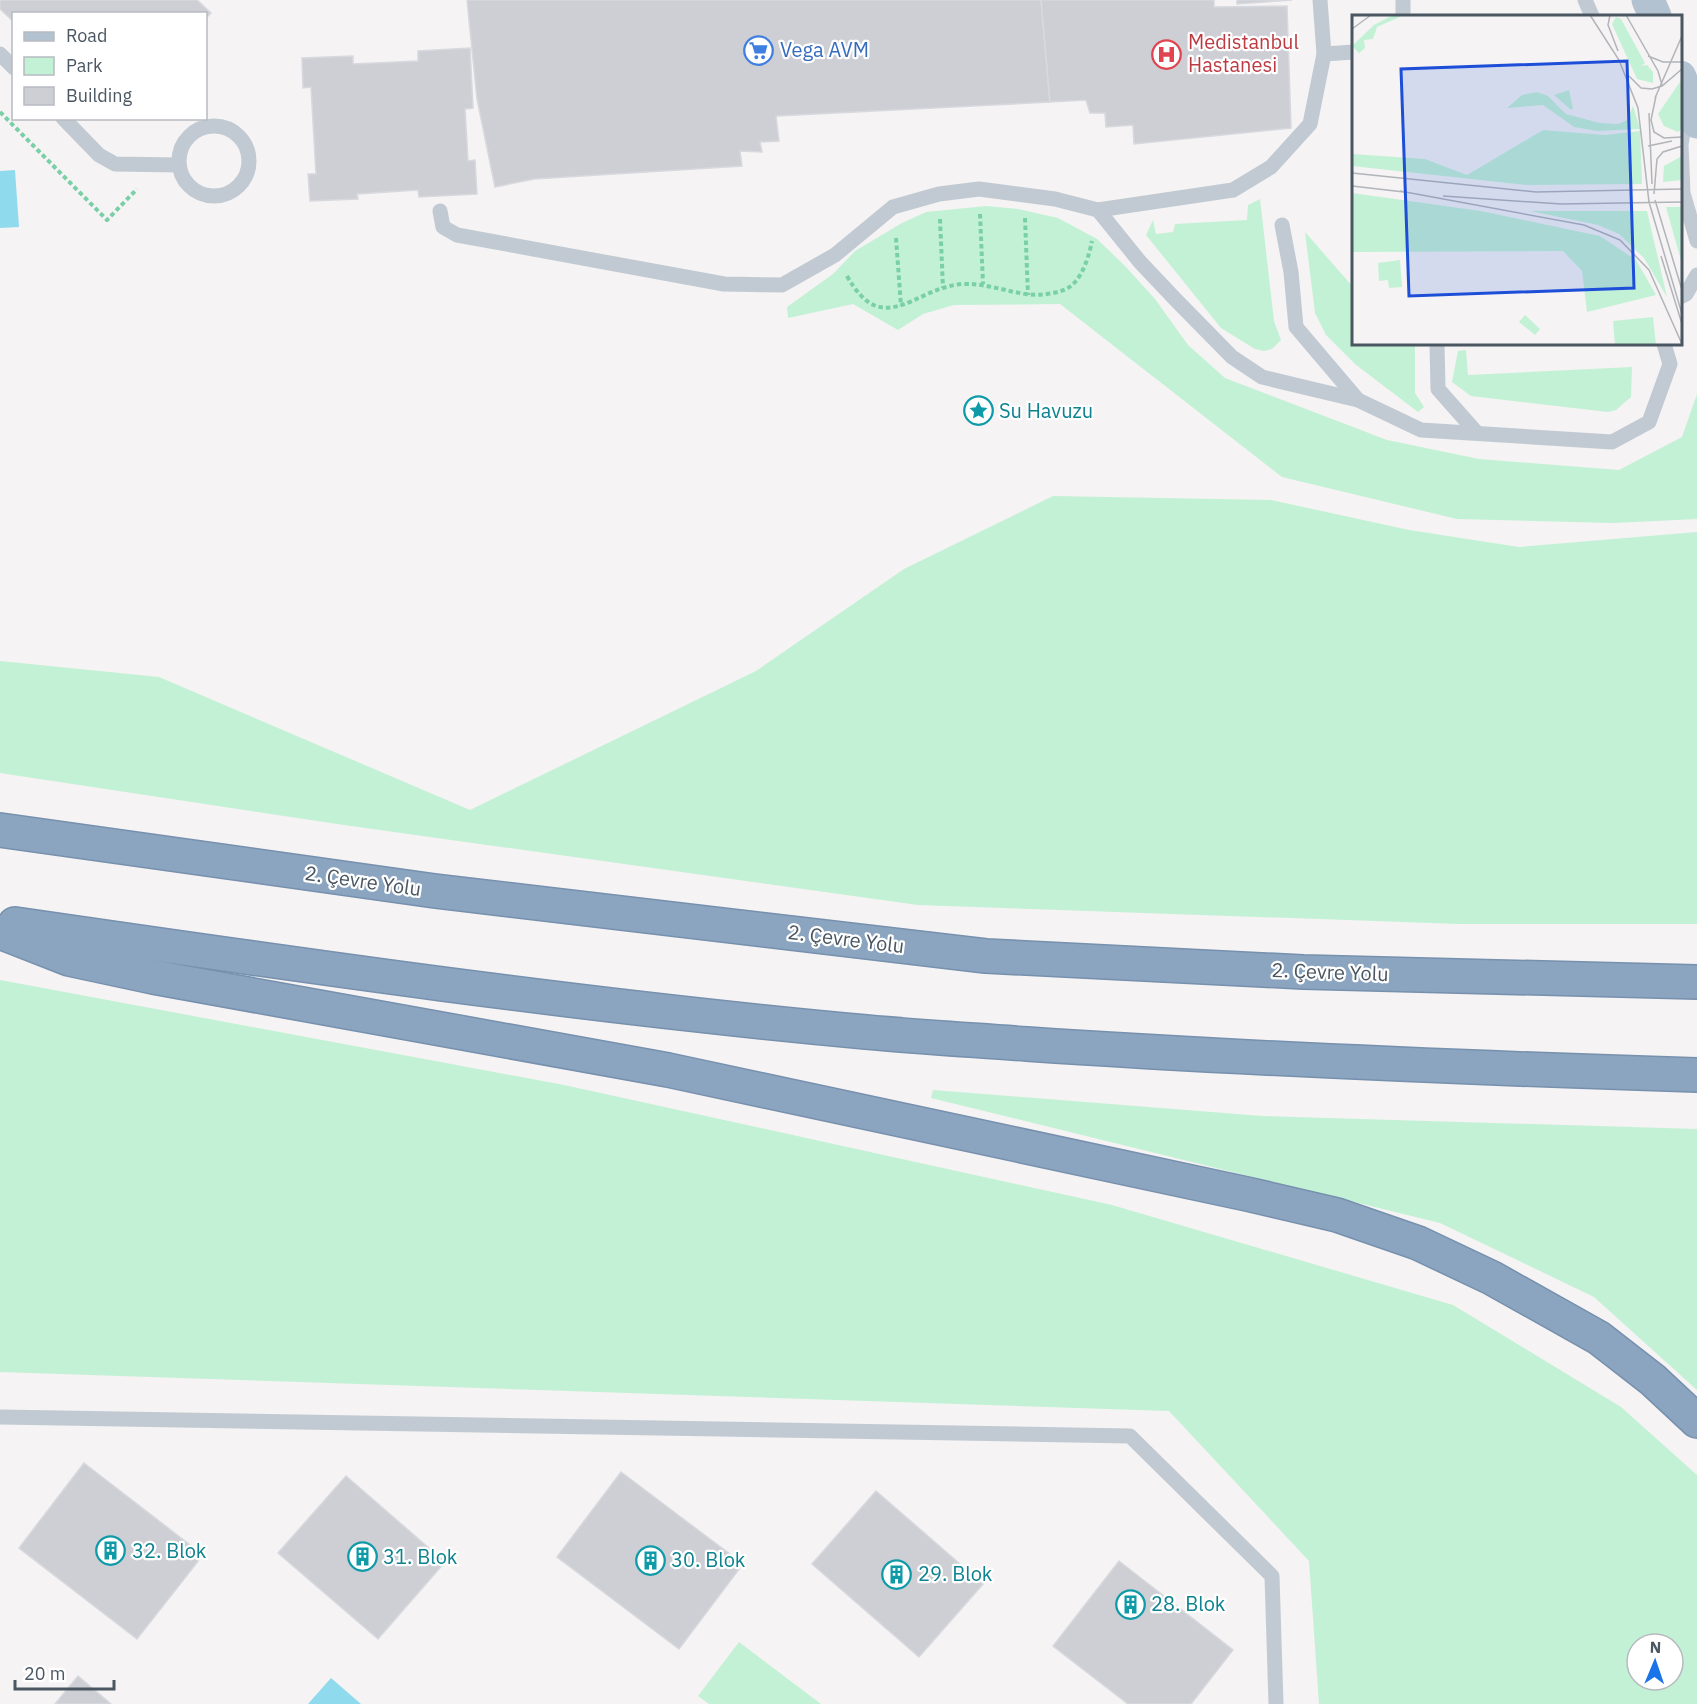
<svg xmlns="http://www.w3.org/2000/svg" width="1697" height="1704" viewBox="0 0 1697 1704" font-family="'IBM Plex Sans',sans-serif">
  <rect width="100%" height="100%" fill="#f5f3f3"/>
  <g fill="#c3f1d5" fill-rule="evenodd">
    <path d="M 1260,199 L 1274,321 L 1281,340 L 1272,349 L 1264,351 L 1255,349 L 1221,328 L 1146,235 L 1153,220 L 1156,234 L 1173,232 L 1175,224 L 1247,220 L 1248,205 Z"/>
    <path d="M 986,206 L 1018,209 L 1058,218 L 1097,239 L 1125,266 L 1155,299 L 1188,345 L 1225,378 L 1387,440 L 1479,459 L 1619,470 L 1682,437 L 1697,394 L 1697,519 L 1614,523 L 1457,519 L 1282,477 L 1060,304 L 954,305 L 923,314 L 898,330 L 853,304 L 788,318 L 787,307 L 833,274 L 855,251 L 902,223 L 926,212 Z"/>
    <path d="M 1305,232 L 1353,287 L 1354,344 L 1415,344 L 1415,393 L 1424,407 L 1418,412 L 1355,364 L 1326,335 L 1315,313 Z"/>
    <path d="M 1466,350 L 1468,375 L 1632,367 L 1631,397 L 1616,410 L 1608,412 L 1471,396 L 1452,382 L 1458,351 Z"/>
    <path d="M 1053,496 L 1271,500 L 1409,530 L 1519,547 L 1697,532 L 1697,924 L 1460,924 L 918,905 L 344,825 L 0,773 L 0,661 L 159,677 L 470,810 L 756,671 L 904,569 Z"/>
    <path d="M 0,980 L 564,1085 L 1112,1205 L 1453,1305 L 1621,1407 L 1697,1475 L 1697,1704 L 1319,1704 L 1309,1561 L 1169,1411 L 0,1372 ZM 1637,1644 L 1673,1644 L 1673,1680 L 1637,1680 Z"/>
    <path d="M 933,1090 L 1262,1116 L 1697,1129 L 1697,1390 L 1594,1297 L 1440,1223 L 931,1098 Z"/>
    <path d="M 739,1642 L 821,1704 L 709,1704 L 698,1696 Z"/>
  </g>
  <g fill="#90daee">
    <path d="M 15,170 L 19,227 L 0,228 L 0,171 Z"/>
    <path d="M 331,1678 L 361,1704 L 308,1704 Z"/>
  </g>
  <g fill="#cdcfd5" stroke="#d7d9de" stroke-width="1.5">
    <path d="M 0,0 L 197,0 L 211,13 L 206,18 L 206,14 L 14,14 L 14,22 L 0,9 Z"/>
    <path d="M 467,0 L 1041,0 L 1050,102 L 776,116 L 779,141 L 760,142 L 762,152 L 740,151 L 742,166 L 534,179 L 495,187 L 477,99 Z"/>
    <path d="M 1041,0 L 1214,0 L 1214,7 L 1287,6 L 1291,128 L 1134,144 L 1133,125 L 1106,127 L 1105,113 L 1090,113 L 1086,100 L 1050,102 Z"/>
    <path d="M 1237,0 L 1292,0 L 1237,4 Z"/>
    <path d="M 470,48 L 473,108 L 465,109 L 468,161 L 475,160 L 477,194 L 419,197 L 418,190 L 357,194 L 358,199 L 310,201 L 308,174 L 316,174 L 311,87 L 303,88 L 302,58 L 353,56 L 353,64 L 418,61 L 418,51 Z"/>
    <path d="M 84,1463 L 203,1555 L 137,1639 L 19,1548 Z"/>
    <path d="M 621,1472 L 743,1564 L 679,1649 L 557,1557 Z"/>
    <path d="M 346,1476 L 445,1562 L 378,1639 L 278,1553 Z"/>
    <path d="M 876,1491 L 983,1584 L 919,1657 L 812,1564 Z"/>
    <path d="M 1119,1561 L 1233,1650 L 1191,1704 L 1128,1704 L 1053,1646 Z"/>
    <path d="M 78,1676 L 111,1704 L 55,1704 Z"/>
  </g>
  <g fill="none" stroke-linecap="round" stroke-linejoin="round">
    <defs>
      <g id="motorway">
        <path d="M 0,830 L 435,891 L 986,956 L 1303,972 L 1697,982"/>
        <path d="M 15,924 C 298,965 581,1006 866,1032 C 919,1037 973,1040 1027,1044 C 1250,1059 1473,1068 1697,1075"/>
        <path d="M 0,932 L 69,959 L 153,977 L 668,1070 L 1247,1194 L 1337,1215 L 1418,1243 L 1492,1278 L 1599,1338 L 1653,1380 L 1697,1421"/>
      </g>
    </defs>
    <use href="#motorway" stroke="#7690ad" stroke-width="36"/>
    <g stroke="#7ad0a6" stroke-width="4" stroke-dasharray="4.5 3" stroke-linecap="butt">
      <path d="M 0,112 L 107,220 L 137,189"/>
      <path d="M 980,214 L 983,284"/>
      <path d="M 1025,218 L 1028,295"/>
      <path d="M 940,219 L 943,288"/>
      <path d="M 896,238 L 901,306"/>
      <path d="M 847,276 C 883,340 914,288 962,284 C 985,283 1004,291 1026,294 C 1038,296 1061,294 1071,286 C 1083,276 1089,256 1092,241"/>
    </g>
    <g stroke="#c1cad2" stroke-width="15">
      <path d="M 1585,0 L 1592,16"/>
      <path d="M 1403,16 L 1403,0"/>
      <path d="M 0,54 L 14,68"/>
      <path d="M 1324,54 L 1354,52"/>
      <path d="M 1686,112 L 1681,145 L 1683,193 L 1697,241"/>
      <path d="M 63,118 L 99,155 L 115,164 L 179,165"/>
      <circle cx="214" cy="161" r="35"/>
      <path d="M 1098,210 L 1140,262 L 1175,299 L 1232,357 L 1262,377 L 1358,400 L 1421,430 L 1612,442 L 1649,422 L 1670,364 L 1664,344"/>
      <path d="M 440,211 L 443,227 L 457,235 L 724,284 L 782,285 L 835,255 L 893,207 L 939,194 L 979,189 L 1055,199 L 1098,210 L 1233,190 L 1271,167 L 1310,124 L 1324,54 L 1320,0"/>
      <path d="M 1282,225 L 1291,272 L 1296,327 L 1358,400"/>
      <path d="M 1680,297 L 1686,294 L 1697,275"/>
      <path d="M 1437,344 L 1438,389 L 1476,432"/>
      <path d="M 0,1417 L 1130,1436 L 1272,1576 L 1276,1704"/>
    </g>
    <g stroke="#b3c2d1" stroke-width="33">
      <path d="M 1648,0 L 1655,16"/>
      <path d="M 1680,77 L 1697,122"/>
    </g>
    <use href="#motorway" stroke="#8ba5c1" stroke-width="33"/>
  </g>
  <defs>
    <symbol id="supermarket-ring" viewBox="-11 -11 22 22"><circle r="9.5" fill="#fff" stroke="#3f7fe0" stroke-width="1.5"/><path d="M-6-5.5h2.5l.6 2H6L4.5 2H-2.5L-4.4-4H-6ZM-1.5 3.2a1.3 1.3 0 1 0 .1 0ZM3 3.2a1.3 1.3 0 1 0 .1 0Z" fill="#3f7fe0"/></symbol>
    <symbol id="hospital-ring" viewBox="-11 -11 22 22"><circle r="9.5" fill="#fff" stroke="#e0444e" stroke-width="1.5"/><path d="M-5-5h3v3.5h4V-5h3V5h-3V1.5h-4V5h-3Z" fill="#e0444e"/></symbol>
    <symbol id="sight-ring" viewBox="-11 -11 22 22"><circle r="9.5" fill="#fff" stroke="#0f9aa8" stroke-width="1.5"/><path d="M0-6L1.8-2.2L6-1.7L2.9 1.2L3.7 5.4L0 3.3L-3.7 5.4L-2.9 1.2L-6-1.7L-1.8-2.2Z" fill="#0f9aa8"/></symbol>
    <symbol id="building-ring" viewBox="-11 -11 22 22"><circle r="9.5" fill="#fff" stroke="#0f9aa8" stroke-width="1.5"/><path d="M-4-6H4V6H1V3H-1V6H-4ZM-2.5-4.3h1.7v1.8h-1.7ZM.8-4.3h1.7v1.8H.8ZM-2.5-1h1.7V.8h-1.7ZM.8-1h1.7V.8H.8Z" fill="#0f9aa8"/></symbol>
  </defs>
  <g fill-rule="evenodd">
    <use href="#supermarket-ring" x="742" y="34" width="33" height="33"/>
    <use href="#hospital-ring" x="1150" y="38" width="33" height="33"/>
    <use href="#sight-ring" x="962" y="394" width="33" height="33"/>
    <use href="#building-ring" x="94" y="1534" width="33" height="33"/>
    <use href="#building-ring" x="346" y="1540" width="33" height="33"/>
    <use href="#building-ring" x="634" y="1544" width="33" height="33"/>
    <use href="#building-ring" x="880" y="1558" width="33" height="33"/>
    <use href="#building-ring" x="1114" y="1588" width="33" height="33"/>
  </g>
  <g text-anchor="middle" stroke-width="4.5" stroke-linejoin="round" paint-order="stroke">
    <g font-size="20" fill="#be3a42" stroke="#fff" text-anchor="start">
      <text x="1188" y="49">Medistanbul<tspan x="1188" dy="23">Hastanesi</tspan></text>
    </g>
    <g font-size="20" fill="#366cbe" stroke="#fff" text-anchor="start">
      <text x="780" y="57">Vega AVM</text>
    </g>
    <g font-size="20" fill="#0d838f" stroke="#fff" text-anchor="start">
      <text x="999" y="418">Su Havuzu</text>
      <text x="132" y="1558">32. Blok</text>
      <text x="383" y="1564">31. Blok</text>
      <text x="671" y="1567">30. Blok</text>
      <text x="918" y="1581">29. Blok</text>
      <text x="1151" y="1611">28. Blok</text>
    </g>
    <g font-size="20" fill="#4a5661" stroke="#fff">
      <text transform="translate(363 881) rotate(8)" y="7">2. Çevre Yolu</text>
      <text transform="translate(846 939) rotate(7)" y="7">2. Çevre Yolu</text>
      <text transform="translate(1330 972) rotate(2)" y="7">2. Çevre Yolu</text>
    </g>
  </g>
  <g transform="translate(1352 15)">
    <rect width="330" height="330" fill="#f5f3f3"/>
    <path d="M 41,0 L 52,0 L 25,12 L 21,24 L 12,25 L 13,33 L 7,38 L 0,31 L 22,10 ZM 264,2 L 269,4 L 293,48 L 289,51 L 295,50 L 301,57 L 301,68 L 285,64 L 260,9 ZM 330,64 L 330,114 L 326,117 L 312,111 L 306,99 ZM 217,75 L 221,93 L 219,95 L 202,80 ZM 185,77 L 196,81 L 214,99 L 248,108 L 266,109 L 275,105 L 281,91 L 288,114 L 245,116 L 222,112 L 191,90 L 155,93 L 170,80 ZM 191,115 L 253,120 L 288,116 L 290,169 L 175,170 L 0,151 L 0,139 L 73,144 L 115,160 ZM 330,141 L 330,165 L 311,167 L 312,151 ZM 0,178 L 129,196 L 248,221 L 284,245 L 304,280 L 235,297 L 230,256 L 211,236 L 0,237 ZM 314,192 L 330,192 L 330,249 ZM 178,196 L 295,196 L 315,282 L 292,243 L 267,219 L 246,210 ZM 48,245 L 50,272 L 37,273 L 36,265 L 27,266 L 26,248 ZM 173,300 L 188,314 L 183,320 L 167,307 ZM 301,302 L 304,330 L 263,330 L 261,306 Z" fill="#c3f1d5"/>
    <path fill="none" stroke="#b1b4b9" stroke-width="1.5" d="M 238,0 L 267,45 L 286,93 L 297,187 L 330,299M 258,0 L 256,10 L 266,36M 274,0 L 306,56 L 310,70M 0,14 L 19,0M 296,41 L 311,47 L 330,47M 277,61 L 289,73 L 300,74 L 310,71 L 330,54M 304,81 L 299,105 L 302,117 L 312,123 L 330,122M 303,83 L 330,21M 297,98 L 300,169M 296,131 L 320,126M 0,158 L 184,177 L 330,174M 0,171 L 52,177M 48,176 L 232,210 L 268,225 L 297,255 L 330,329M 302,179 L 305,144 L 311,137 L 330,131M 91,181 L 209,189 L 330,187M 303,185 L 330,275M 309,241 L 330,309"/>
    <path fill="#1d4ed8" fill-opacity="0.15" stroke="#1d4ed8" stroke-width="3" d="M 275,46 L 282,273 L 57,281 L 49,54 Z"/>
    <rect width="330" height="330" fill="none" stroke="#4a5661" stroke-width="3"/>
  </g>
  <rect x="12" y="12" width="195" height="108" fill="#ffffff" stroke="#b7bbc0" stroke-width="1.5"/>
  <rect x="24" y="32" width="30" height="9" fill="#b3c2d1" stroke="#b7bbc0" stroke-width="1.5"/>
  <text x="66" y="42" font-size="18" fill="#4a5661">Road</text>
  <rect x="24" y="57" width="30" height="18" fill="#c3f1d5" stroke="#b7bbc0" stroke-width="1.5"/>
  <text x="66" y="72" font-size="18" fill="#4a5661">Park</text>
  <rect x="24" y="87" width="30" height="18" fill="#cdcfd5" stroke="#b7bbc0" stroke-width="1.5"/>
  <text x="66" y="102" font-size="18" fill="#4a5661">Building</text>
  <g transform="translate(1655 1662) rotate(2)"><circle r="28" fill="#ffffff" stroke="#b7bbc0" stroke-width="1.5"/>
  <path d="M0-4.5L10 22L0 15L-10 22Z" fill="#1a73e8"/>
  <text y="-9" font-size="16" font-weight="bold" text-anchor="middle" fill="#4a5661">N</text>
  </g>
  <path d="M15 1680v9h99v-9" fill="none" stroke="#4a5661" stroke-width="3"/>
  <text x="24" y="1680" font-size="18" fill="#4a5661" stroke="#ffffff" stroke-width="4.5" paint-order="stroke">20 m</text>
</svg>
